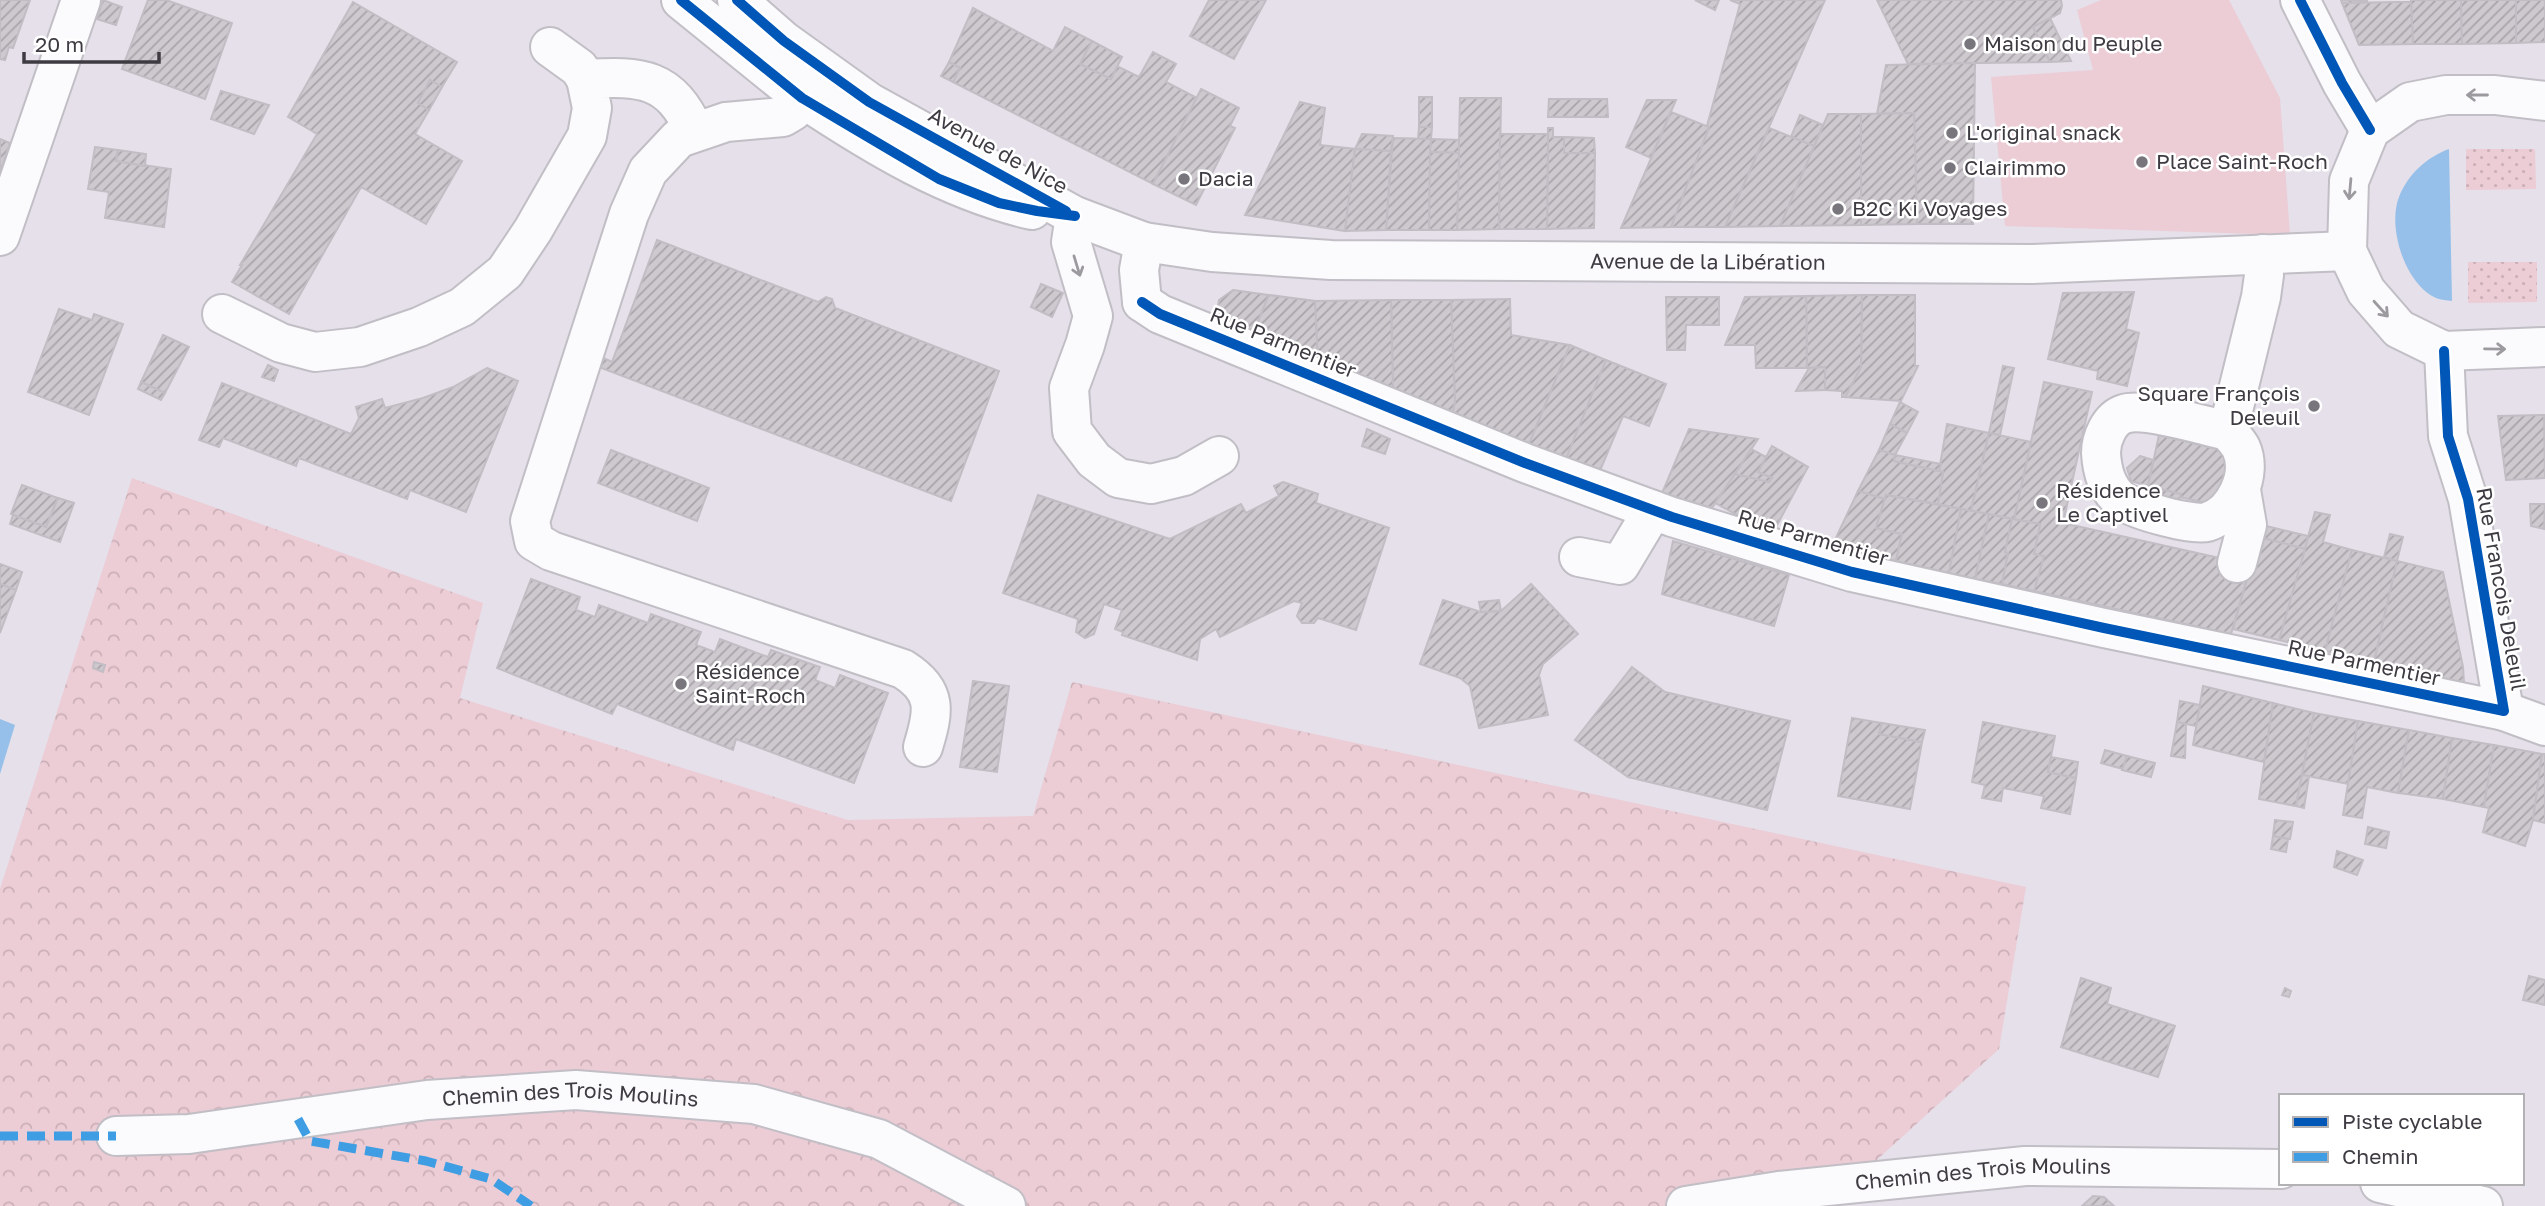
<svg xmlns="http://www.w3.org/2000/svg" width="2545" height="1206" viewBox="0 0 2545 1206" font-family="'Golos Text',sans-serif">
  <defs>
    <pattern id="grass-dots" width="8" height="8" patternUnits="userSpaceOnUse" patternTransform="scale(1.75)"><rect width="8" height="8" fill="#ecccd5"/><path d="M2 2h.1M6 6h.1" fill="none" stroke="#cbb0b8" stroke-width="1.8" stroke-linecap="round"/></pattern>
    <pattern id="forest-crowns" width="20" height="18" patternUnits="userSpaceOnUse" patternTransform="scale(1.75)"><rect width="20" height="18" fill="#ecccd5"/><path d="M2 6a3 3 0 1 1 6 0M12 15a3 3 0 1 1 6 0" fill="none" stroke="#cbb0b8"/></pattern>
    <pattern id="building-hatch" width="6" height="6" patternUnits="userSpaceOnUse" patternTransform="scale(1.75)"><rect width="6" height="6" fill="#cec9cf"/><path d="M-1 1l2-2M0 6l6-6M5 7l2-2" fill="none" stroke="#a9a4aa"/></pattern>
  </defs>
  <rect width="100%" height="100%" fill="#e5e0ea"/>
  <g fill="url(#grass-dots)">
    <path d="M 2466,149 L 2535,149 L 2536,189 L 2466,190 Z"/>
    <path d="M 2468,262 L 2537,262 L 2537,302 L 2468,303 Z"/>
  </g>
  <path fill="url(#forest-crowns)" d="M 132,478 L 483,603 L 460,698 L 848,820 L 1033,816 L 1072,682 L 2026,887 L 1999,1049 L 1826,1206 L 0,1206 L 0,889 Z"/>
  <path fill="#ecccd5" d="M 2101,0 L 2229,0 L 2280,98 L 2290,235 L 2005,226 L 1991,77 L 2093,70 L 2077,10 Z"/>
  <g fill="#96c0e9">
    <path d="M 2449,149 L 2452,301 C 2447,300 2441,300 2436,298 C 2405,284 2387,227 2399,197 C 2408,174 2427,157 2449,149 Z"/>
    <path d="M 0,719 L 15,725 L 0,774 Z"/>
  </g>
  <g fill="url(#building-hatch)" stroke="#c2bdc4" stroke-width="2">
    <path d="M 0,0 L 30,0 L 13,48 L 9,47 L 5,60 L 0,59 Z"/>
    <path d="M 103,0 L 122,7 L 116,25 L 97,19 Z"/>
    <path d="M 148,0 L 166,0 L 232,23 L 205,99 L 122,69 Z"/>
    <path d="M 1209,0 L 1266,0 L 1234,59 L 1190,36 Z"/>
    <path d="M 1695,0 L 1719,0 L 1715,10 Z"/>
    <path d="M 1730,0 L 1825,0 L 1725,227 L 1671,227 L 1709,127 L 1707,126 L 1740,4 Z"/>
    <path d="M 1877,0 L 2061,0 L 2062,6 L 2060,13 L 2033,27 L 2050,62 L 1908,64 Z"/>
    <path d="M 2341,0 L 2367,0 L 2367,2 L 2342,3 Z"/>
    <path d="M 2411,0 L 2461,0 L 2462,44 L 2413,44 Z"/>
    <path d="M 2461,0 L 2516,0 L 2516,43 L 2462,44 Z"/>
    <path d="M 2516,0 L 2545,0 L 2545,42 L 2516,43 Z"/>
    <path d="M 353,2 L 457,62 L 442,87 L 430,80 L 418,103 L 429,110 L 415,134 L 462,161 L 426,224 L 361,187 L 289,314 L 232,282 L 242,265 L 240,265 L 317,134 L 288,117 Z"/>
    <path d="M 2399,2 L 2411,2 L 2413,44 L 2359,45 L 2342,3 Z"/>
    <path d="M 973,8 L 1053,51 L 1065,27 L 1092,41 L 1080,64 L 1111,79 L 1117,66 L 1139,77 L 1153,52 L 1176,64 L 1166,82 L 1197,98 L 1153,184 L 953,82 L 960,68 L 949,62 Z"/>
    <path d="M 2050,18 L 2071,61 L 2050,62 L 2033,27 Z"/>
    <path d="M 1092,41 L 1122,57 L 1111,79 L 1080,64 Z"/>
    <path d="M 949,62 L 960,68 L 953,82 L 941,76 Z"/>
    <path d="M 1975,63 L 1973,224 L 1917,224 L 1914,113 L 1877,114 L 1886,65 Z"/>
    <path d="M 430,80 L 442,87 L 429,110 L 418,103 Z"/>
    <path d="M 1201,89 L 1239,108 L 1230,126 L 1235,128 L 1196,205 L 1153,184 Z"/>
    <path d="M 221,91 L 269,105 L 254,134 L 211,119 Z"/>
    <rect x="1419" y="97" width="13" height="30"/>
    <path d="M 1460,98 L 1501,98 L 1499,229 L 1457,230 Z"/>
    <path d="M 1549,99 L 1607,99 L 1608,117 L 1548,117 Z"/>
    <path d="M 1647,100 L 1676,100 L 1651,158 L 1626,147 Z"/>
    <path d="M 1300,102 L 1325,108 L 1320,145 L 1355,149 L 1345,231 L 1245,215 Z"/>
    <path d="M 1671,112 L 1709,127 L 1671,227 L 1621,228 Z"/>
    <path d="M 1914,113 L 1917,224 L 1861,225 L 1861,114 Z"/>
    <path d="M 1828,114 L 1861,114 L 1861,225 L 1780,226 Z"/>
    <path d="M 1800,115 L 1823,125 L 1814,146 L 1791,137 Z"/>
    <path d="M 1419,127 L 1432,127 L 1431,139 L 1418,139 Z"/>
    <path d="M 1548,128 L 1553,128 L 1553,137 L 1564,137 L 1564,153 L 1595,153 L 1594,228 L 1547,229 Z"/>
    <path d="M 1769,128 L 1814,146 L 1780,226 L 1725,227 Z"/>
    <path d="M 1362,134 L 1393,136 L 1391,151 L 1355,149 Z"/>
    <path d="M 1500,134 L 1548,134 L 1547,229 L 1499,229 Z"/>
    <path d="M 1564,137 L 1594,138 L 1595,153 L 1564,153 Z"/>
    <path d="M 1393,138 L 1431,139 L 1429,230 L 1386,230 Z"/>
    <path d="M 0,139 L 10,143 L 0,172 Z"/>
    <path d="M 1431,139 L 1459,140 L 1459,153 L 1430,152 Z"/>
    <path d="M 95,147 L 118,150 L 116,161 L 171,169 L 164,227 L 105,218 L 109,192 L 88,189 Z"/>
    <path d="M 1355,149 L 1391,151 L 1386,230 L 1345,231 Z"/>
    <path d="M 118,150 L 146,154 L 145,166 L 116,161 Z"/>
    <path d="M 1430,152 L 1459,153 L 1457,230 L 1429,230 Z"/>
    <path d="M 657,240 L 818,302 L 826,297 L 832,299 L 835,308 L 999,371 L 951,501 L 596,366 L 599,356 L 612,362 Z"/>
    <path d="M 1041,284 L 1063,293 L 1052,317 L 1031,307 Z"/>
    <path d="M 1233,290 L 1269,295 L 1252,336 L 1216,317 L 1219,300 Z"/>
    <path d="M 2134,292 L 2126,329 L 2139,333 L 2127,386 L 2097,379 L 2098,371 L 2048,359 L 2063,293 Z"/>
    <path d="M 1269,295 L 1315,301 L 1318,359 L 1252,336 Z"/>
    <path d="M 1862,295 L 1915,295 L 1915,366 L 1918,366 L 1901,401 L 1845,397 L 1861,367 Z"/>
    <path d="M 1862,295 L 1861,367 L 1845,397 L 1842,397 L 1842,391 L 1825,390 L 1825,367 L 1807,368 L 1806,296 Z"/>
    <path d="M 1806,296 L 1807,368 L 1756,368 L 1755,345 L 1725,345 L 1745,297 Z"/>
    <path d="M 1666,297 L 1719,297 L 1719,325 L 1686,325 L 1685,350 L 1667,350 Z"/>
    <path d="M 1510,299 L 1511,335 L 1570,345 L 1529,444 L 1452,415 L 1455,402 L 1451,300 Z"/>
    <path d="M 1391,300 L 1451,300 L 1455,402 L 1452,415 L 1393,390 Z"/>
    <path d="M 1391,300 L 1393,390 L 1318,360 L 1315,301 Z"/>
    <path d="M 59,309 L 92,320 L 94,314 L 123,324 L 89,415 L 28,392 Z"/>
    <path d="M 163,335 L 189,347 L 165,393 L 141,382 Z"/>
    <path d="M 1570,345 L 1606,360 L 1566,459 L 1529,444 Z"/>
    <path d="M 1606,360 L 1666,384 L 1649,426 L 1623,416 L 1599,473 L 1566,459 Z"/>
    <path d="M 268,365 L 278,370 L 274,381 L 262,377 Z"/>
    <path d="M 2003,366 L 2014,368 L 2000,435 L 1989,433 Z"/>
    <path d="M 1825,367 L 1825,390 L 1796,391 L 1809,368 Z"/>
    <path d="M 487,368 L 518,381 L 466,512 L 410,490 L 407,499 L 299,458 L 296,466 L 223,438 L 219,447 L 199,440 L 222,383 L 351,434 L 359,418 L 356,407 L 382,399 L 385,408 L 423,398 L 453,387 Z"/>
    <path d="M 141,382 L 165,393 L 161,400 L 138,389 Z"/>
    <path d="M 2044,382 L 2092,392 L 2063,523 L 2251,565 L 2231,634 L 2034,591 L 2044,556 L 2034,554 L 2040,524 L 2014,519 Z"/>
    <path d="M 1900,402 L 1918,412 L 1907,433 L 1890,424 Z"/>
    <path d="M 2544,415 L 2545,478 L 2506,480 L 2498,416 Z"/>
    <path d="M 1890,424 L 1907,433 L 1895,455 L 1879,450 Z"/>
    <path d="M 1947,424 L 1989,433 L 1971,511 L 1938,504 L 1943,472 L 1939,471 Z"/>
    <path d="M 1367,429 L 1390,439 L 1385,454 L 1362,446 Z"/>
    <path d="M 1689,429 L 1758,439 L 1712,508 L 1662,493 Z"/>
    <path d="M 1989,433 L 2031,442 L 2014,519 L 1971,511 Z"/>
    <path d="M 2159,435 L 2222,450 L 2229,460 L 2218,506 L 2180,497 L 2181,494 L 2148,486 Z"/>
    <path d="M 1772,446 L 1808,467 L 1776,527 L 1761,518 L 1759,522 L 1741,511 L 1739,516 L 1715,503 L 1735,474 L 1769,482 L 1772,478 L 1758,472 Z"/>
    <path d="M 1751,449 L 1766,457 L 1758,472 L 1772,478 L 1769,482 L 1735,474 Z"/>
    <path d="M 611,450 L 709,488 L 697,521 L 598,483 Z"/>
    <path d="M 1879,450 L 1895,455 L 1894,461 L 1943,472 L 1938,504 L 1886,495 L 1885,499 L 1858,491 Z"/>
    <path d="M 1895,455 L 1941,464 L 1939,471 L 1894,461 Z"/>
    <path d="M 2140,456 L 2153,460 L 2148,486 L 2131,481 L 2127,468 Z"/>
    <path d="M 1283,482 L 1318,494 L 1316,503 L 1389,528 L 1356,630 L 1318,618 L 1314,623 L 1302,623 L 1297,616 L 1302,603 L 1294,601 L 1220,637 L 1216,629 L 1200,639 L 1197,660 L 1122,635 L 1123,632 L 1115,629 L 1122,610 L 1104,604 L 1094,634 L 1085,638 L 1076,632 L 1078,619 L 1003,593 L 1038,495 L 1170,539 L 1241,504 L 1246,513 L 1279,496 L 1274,486 Z"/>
    <path d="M 22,485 L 58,498 L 46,527 L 11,514 Z"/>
    <path d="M 2156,488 L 2181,494 L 2178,506 L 2155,495 Z"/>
    <path d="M 1858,491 L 1885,499 L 1876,528 L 1902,534 L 1896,561 L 1833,544 Z"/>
    <path d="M 1886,495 L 1961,509 L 1949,573 L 1896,561 L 1902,534 L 1876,528 Z"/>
    <path d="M 58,498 L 74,503 L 60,542 L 10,524 L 13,515 L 46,527 Z"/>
    <path d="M 2530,504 L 2545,504 L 2544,529 L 2531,526 Z"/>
    <path d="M 1961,509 L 1989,514 L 1975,579 L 1949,573 Z"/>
    <path d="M 2315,512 L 2330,515 L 2323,542 L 2352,550 L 2325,651 L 2279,640 Z"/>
    <path d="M 1989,514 L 2012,519 L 2005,552 L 2008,553 L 2002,584 L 1975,579 Z"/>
    <path d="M 2012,519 L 2040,524 L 2034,554 L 2044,556 L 2034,591 L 2002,584 L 2008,553 L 2005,552 Z"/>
    <path d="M 2262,525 L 2308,536 L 2305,549 L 2259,537 Z"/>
    <path d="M 2390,534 L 2403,537 L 2397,561 L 2384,557 Z"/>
    <path d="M 2259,537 L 2305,549 L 2279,640 L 2233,629 Z"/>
    <path d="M 1673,541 L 1789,575 L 1774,626 L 1662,594 Z"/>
    <path d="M 2352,550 L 2397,561 L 2374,662 L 2325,651 Z"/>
    <path d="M 2397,561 L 2443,572 L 2463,667 L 2464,683 L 2374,662 Z"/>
    <path d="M 0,564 L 22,572 L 16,590 L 0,584 Z"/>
    <path d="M 531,579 L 580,597 L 576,610 L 595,617 L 599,605 L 648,623 L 651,614 L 701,632 L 696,645 L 715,652 L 720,639 L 768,657 L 771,650 L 820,667 L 815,680 L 835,688 L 840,675 L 888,693 L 854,783 L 736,739 L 733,750 L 617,704 L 612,714 L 497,668 Z"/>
    <path d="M 0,584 L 16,590 L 0,633 Z"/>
    <path d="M 1531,584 L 1578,634 L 1543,664 L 1539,675 L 1548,715 L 1479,728 L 1470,686 L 1460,678 L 1420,664 L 1443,600 L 1481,612 L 1501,611 Z"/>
    <path d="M 1499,600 L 1501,611 L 1481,612 L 1479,602 Z"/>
    <path d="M 94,662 L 105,665 L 103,672 L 93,668 Z"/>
    <path d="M 1632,667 L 1665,692 L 1790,721 L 1767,810 L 1628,777 L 1575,740 Z"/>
    <path d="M 973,681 L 1009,686 L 997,772 L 960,767 Z"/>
    <path d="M 2203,686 L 2273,703 L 2264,762 L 2193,745 Z"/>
    <path d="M 2180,701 L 2200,705 L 2196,726 L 2177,722 Z"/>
    <path d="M 2273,703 L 2314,713 L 2296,806 L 2259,799 Z"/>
    <path d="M 2314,713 L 2358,721 L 2349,784 L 2302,775 Z"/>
    <path d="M 1852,718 L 1882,723 L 1879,734 L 1922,742 L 1910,809 L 1838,796 Z"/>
    <path d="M 2358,721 L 2409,730 L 2398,793 L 2367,787 L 2362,818 L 2343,815 Z"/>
    <path d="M 1983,722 L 2055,736 L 2048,772 L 2076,778 L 2070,814 L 2041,808 L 2044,796 L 2003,788 L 2001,801 L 1982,798 L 1985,785 L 1972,782 Z"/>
    <path d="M 2177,722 L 2186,724 L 2185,758 L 2171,756 Z"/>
    <path d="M 1882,723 L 1925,730 L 1922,742 L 1879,734 Z"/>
    <path d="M 2409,730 L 2452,738 L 2443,799 L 2398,793 Z"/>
    <path d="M 2452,738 L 2494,745 L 2484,807 L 2443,799 Z"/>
    <path d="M 2494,745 L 2542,754 L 2533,820 L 2525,846 L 2483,832 L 2489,808 L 2484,807 Z"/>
    <path d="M 2105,750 L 2127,756 L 2123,769 L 2101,763 Z"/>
    <path d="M 2542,754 L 2545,754 L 2545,823 L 2533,820 Z"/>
    <path d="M 2127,756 L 2155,763 L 2151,777 L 2122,770 Z"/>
    <path d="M 2051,757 L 2078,762 L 2076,778 L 2048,772 Z"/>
    <path d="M 2302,775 L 2309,776 L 2304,808 L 2296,806 Z"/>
    <path d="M 2275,820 L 2293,822 L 2290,839 L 2273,836 Z"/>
    <path d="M 2368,827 L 2389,832 L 2386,848 L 2365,844 Z"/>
    <path d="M 2273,836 L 2288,839 L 2286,852 L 2271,849 Z"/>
    <path d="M 2337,851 L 2363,860 L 2357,875 L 2334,867 Z"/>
    <path d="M 2529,976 L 2545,980 L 2545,1005 L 2523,1000 Z"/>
    <path d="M 2081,978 L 2111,988 L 2107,1004 L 2175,1026 L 2158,1077 L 2061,1047 Z"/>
    <path d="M 2285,988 L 2291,991 L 2289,997 L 2282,995 Z"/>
    <path d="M 2093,1196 L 2104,1197 L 2114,1206 L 2082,1206 Z"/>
  </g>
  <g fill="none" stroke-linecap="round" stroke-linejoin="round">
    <defs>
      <g id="minor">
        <path d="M 2300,0 L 2342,83 L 2370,130"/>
        <path d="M 550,47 L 579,68 L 586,79"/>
        <path d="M 802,98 L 793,111 L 783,117 L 726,122 L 679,138 L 648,171 L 629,214 L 530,521 L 534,541 L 551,551 L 903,669 C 938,691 934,711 923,747"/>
        <path d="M 1075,216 L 1071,242 L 1093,316 L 1085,345 L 1069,388 L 1072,431 L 1094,460 L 1118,478 L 1151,484 L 1184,476 L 1219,456"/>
        <path d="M 0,236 L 81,0"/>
        <path d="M 1142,302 L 1160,314 L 1525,463 L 1672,517 L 1852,572 L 2104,628 L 2504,711 L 2545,726"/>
        <path d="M 1142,302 L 1139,270 L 1144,242"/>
        <path d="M 222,314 L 281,343 L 315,352 L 360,347 L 419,327 L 462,307 L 505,272 L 533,230 L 587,136 L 592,108 L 586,79 C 642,76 670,77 695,132"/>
        <path d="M 2444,351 L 2448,436 L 2468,499 L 2504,711"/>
        <path d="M 2228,431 C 2232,436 2238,442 2241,448 C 2253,474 2235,514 2207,522 C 2192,526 2135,510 2121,500 C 2107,489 2102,470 2101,453 C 2101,439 2109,419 2124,414 C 2145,407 2204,426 2228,431 L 2261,297 L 2264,275 L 2263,254"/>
        <path d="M 1579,557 L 1620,565 L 1653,510"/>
        <path d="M 2237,563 L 2247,525 L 2241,490"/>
        <path id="s1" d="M 116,1136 L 189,1134 L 427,1100 L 576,1090 L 754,1104 L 879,1139 L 1006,1206"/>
        <path d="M 2380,1183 L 2483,1206"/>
        <path id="s2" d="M 1686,1206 L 1779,1191 L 2025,1166 L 2281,1169"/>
      </g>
      <g id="major">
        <path d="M 681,0 L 802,98 C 873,145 948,191 1032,210"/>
        <path id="s3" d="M 737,0 L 784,41 L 869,102 L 1075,216 L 1144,242 L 1212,252 L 1331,260 L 2032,264 L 2347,251"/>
        <path d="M 2545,101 L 2495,95 L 2446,95 L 2410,102 L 2370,130 L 2349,181 L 2347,251 L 2366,291 L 2399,329 L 2444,351 L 2545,347"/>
      </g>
    </defs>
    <use href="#minor" stroke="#c2bec5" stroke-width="42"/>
    <use href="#major" stroke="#c2bec5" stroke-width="42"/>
    <use href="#minor" stroke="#fbfafc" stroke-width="38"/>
    <use href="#major" stroke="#fbfafc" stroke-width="38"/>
    <g stroke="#3f9ee3" stroke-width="9" stroke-dasharray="18 9" stroke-linecap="butt">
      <path d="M 298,1119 L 310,1141 L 426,1161 L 491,1179 L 531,1206"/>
      <path d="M 0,1136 L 116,1136"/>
    </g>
    <defs>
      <g id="cycleway">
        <path d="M 681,0 L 802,98 L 939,179 L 999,203 L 1037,211 L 1075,216"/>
        <path d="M 737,0 L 784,41 L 869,102 L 1066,211"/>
        <path d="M 2300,0 L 2342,83 L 2370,130"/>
        <path d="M 1142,302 L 1160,314 L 1525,463 L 1672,517 L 1852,572 L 2104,628 L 2504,711 L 2468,499 L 2448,436 L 2444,351"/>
      </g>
    </defs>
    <use href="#cycleway" stroke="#fff" stroke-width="15"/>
    <use href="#cycleway" stroke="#0057b8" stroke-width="10"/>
  </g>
  <defs><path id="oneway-shaft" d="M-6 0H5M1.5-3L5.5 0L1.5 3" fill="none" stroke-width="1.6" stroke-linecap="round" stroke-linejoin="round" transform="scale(1.75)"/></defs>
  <g stroke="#9c9a9f">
    <use href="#oneway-shaft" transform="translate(2477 95) rotate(-180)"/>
    <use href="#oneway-shaft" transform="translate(2350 189) rotate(95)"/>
    <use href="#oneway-shaft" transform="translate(1077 266) rotate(73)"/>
    <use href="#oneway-shaft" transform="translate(2381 309) rotate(48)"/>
    <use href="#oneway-shaft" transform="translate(2495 349) rotate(1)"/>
  </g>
  <g fill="#78757d" stroke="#fff" stroke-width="2.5">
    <circle cx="1970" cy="44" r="7"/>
    <circle cx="1952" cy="133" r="7"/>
    <circle cx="2142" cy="162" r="7"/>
    <circle cx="1950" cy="168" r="7"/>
    <circle cx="1184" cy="179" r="7"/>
    <circle cx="1838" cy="209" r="7"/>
    <circle cx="2314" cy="406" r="7"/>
    <circle cx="2042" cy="503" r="7"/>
    <circle cx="681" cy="684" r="7"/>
  </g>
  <g text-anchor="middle" stroke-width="5" stroke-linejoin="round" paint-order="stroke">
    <g font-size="21" fill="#3e3b42" stroke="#fff" text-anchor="start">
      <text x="1984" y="51">Maison du Peuple</text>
      <text x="1966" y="140">L'original snack</text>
      <text x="2156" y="169">Place Saint-Roch</text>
      <text x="1964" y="175">Clairimmo</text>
      <text x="1198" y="186">Dacia</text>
      <text x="1852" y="216">B2C Ki Voyages</text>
      <text x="2300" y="401" text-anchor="end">Square François<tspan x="2300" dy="24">Deleuil</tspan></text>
      <text x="2056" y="498">Résidence<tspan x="2056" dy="24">Le Captivel</tspan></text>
      <text x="695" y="679">Résidence<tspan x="695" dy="24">Saint-Roch</tspan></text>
    </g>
    <g font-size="21" fill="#3e3b42" stroke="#fff">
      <text transform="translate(998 151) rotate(29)" y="7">Avenue de Nice</text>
      <text dy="7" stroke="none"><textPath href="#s3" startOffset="1041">Avenue de la Libération</textPath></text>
      <text transform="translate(1283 343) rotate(22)" y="7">Rue Parmentier</text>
      <text transform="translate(1813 538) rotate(16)" y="7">Rue Parmentier</text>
      <text transform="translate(2501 589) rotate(80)" y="7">Rue Francois Deleuil</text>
      <text transform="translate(2364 663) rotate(12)" y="7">Rue Parmentier</text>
      <text dy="7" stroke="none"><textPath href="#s1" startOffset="457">Chemin des Trois Moulins</textPath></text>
      <text dy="7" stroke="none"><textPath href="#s2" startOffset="299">Chemin des Trois Moulins</textPath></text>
    </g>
  </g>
  <rect x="2279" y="1094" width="245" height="91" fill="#ffffff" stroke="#b2b1b3" stroke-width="2"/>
  <rect x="2293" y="1117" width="35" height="10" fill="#0057b8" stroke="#b2b1b3" stroke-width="2"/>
  <text x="2342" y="1129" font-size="21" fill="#3e3b42">Piste cyclable</text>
  <rect x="2293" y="1152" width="35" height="10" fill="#3f9ee3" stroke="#b2b1b3" stroke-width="2"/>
  <text x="2342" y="1164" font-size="21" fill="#3e3b42">Chemin</text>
  <path d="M24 52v10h135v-10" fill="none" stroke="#3e3b42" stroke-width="3.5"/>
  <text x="35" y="52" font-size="21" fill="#3e3b42" stroke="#ffffff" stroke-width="5" paint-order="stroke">20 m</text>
</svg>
